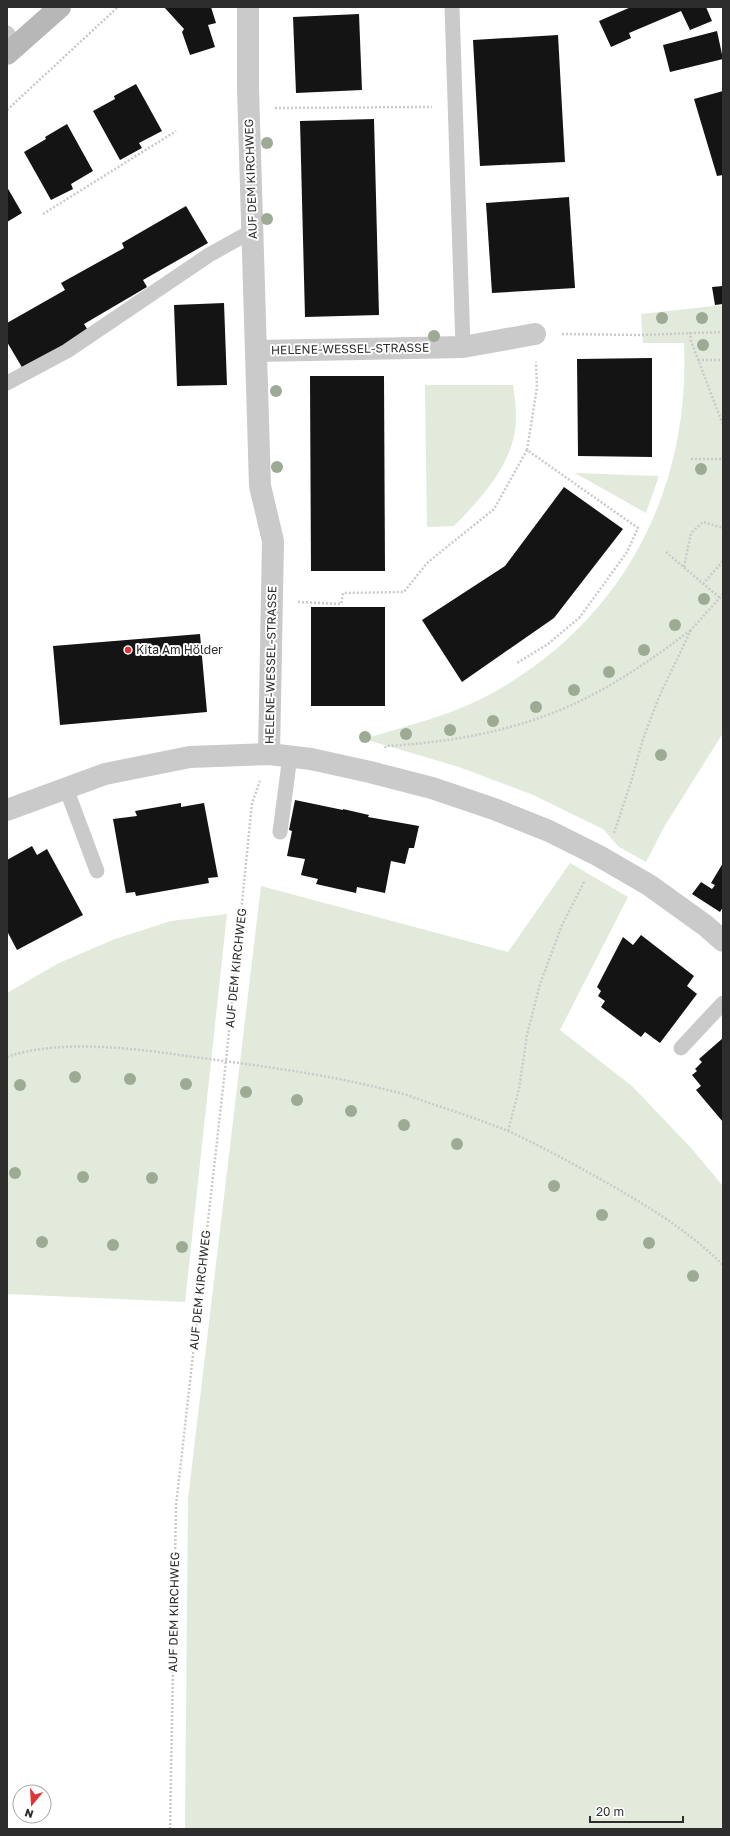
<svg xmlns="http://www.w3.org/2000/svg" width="730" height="1836" viewBox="0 0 730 1836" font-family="'Golos Text',sans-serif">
  <rect width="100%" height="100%" fill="#fff"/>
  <g fill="#e2eadb">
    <path d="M 723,305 L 723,733 L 664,827 L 646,862 L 619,847 L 603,829 L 531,794 L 459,767 L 364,739 C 403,727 444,717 481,699 C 618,629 691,495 684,343 L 643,343 L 641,314 Z"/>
    <path d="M 425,385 L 513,385 C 514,396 517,408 516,419 C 515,463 482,497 454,526 L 427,527 Z"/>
    <path d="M 575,473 L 659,476 L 646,513 Z"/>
    <path d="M 570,863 L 628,897 L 560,1030 L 632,1086 L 692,1149 L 723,1186 L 723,1829 L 185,1829 L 188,1499 L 261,886 L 508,952 Z"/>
    <path d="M 227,914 L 185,1302 L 7,1294 L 7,993 L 59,963 L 115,939 L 171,921 Z"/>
  </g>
  <g fill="#141414">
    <path d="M 164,7 L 211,7 L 216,23 L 208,25 L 215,47 L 190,55 L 182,32 L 184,29 Z"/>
    <path d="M 631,7 L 706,7 L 712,21 L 690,30 L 681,11 L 629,33 L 631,38 L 611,47 L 599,21 Z"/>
    <path d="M 359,14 L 362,90 L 296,93 L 293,17 Z"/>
    <path d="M 717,31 L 723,59 L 670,72 L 663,45 Z"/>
    <path d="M 558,35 L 565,162 L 480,166 L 473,40 Z"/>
    <path d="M 136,84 L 162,131 L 139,143 L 142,148 L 120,160 L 93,111 L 115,99 L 114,96 Z"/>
    <path d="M 723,91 L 723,175 L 717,176 L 694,99 Z"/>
    <path d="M 374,119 L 379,315 L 305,317 L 300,121 Z"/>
    <path d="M 67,124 L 93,171 L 71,184 L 73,189 L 51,200 L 24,152 L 46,139 L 45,137 Z"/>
    <path d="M 7,187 L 22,213 L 7,222 Z"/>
    <path d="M 569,197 L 575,288 L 492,293 L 486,203 Z"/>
    <path d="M 186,206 L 208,243 L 143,280 L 147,287 L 84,324 L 89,332 L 23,369 L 7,342 L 7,323 L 65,290 L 61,283 L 124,248 L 122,243 Z"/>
    <path d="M 723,286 L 723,304 L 715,305 L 712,287 Z"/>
    <path d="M 224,303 L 227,385 L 177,386 L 174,305 Z"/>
    <path d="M 652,358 L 652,457 L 578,456 L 577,359 Z"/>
    <path d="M 310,376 L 384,376 L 385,571 L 311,571 Z"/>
    <path d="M 564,487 L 623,529 L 554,618 L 462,682 L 422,620 L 505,566 Z"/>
    <rect x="311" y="607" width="74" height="99"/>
    <path d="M 200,634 L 207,712 L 60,725 L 53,646 Z"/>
    <path d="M 295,800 L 343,810 L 343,809 L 369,815 L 368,817 L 419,826 L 414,848 L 409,848 L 405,864 L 391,861 L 385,893 L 357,887 L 356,893 L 316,884 L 318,879 L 301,875 L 305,859 L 287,856 L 292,831 L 289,830 Z"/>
    <path d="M 181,803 L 181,807 L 204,803 L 218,877 L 208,878 L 209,883 L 136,896 L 135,892 L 126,893 L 113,819 L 137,816 L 135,811 Z"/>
    <path d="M 32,846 L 37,855 L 47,849 L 83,915 L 17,950 L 7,931 L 7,860 Z"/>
    <path d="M 723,863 L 723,907 L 720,912 L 692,894 L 701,882 L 712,889 L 715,885 L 711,883 Z"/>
    <path d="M 641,935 L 694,976 L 687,986 L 697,994 L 660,1043 L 645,1032 L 641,1037 L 601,1007 L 605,1001 L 598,996 L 601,991 L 597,987 L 623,937 L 633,945 Z"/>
    <path d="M 723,1038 L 723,1122 L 696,1090 L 701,1086 L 692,1075 L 697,1071 L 695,1069 L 702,1062 L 699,1059 Z"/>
  </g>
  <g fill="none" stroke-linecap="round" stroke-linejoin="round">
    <g stroke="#cacaca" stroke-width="2.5" stroke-dasharray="2 2" stroke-linecap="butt">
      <path d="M 275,108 L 432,107"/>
      <path d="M 7,110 L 118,7"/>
      <path d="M 43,214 L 176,131"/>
      <path d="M 690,332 L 691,341 L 723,425"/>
      <path d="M 562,334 L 642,335 L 723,332"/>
      <path d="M 698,360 L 723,360"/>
      <path d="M 527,450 L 537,387 L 536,362"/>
      <path d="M 691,459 L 723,459"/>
      <path d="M 666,552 L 720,598"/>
      <path d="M 684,567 L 691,533 L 703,522 L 723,528"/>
      <path d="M 703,584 L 723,561"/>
      <path d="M 298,602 L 341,604 L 343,593 L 404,592 L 427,563 L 494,509 L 527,450 L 638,528 L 627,552 L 580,617 L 548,644 L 517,663"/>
      <path d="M 385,748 L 386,746 C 442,743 497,734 550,714 C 601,695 647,663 691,630"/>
      <path d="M 614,833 L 631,782 L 643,739 L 659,697 L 691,630 L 723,594"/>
      <path d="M 7,1057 C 60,1038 139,1049 194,1057 C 261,1066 326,1074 392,1091 C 405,1094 418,1099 432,1104 C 457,1112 483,1121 508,1131 C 539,1145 570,1162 600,1179 C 643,1203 688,1230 723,1265"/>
      <path d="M 508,1131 L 519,1089 L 527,1035 L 540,984 L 562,925 L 585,880"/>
      <path d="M 170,1829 L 176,1506 L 226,1061 L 252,803 L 260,781"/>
    </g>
    <g stroke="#cacaca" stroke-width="15">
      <path d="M 452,7 L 463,347"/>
      <path d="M 7,33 L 17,46"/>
      <path d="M 7,383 L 67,351 L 209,255 L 252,231"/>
      <path d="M 66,788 L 97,871"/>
      <path d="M 280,832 L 290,756"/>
      <path d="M 681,1048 L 723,1003"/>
    </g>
    <g stroke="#cacaca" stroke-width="22">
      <path d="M 248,7 L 248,88 L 260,486 L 273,541 L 269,754"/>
      <path d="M 257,351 L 463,347 L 535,334"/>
      <path d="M 7,810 L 105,774 L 190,757 L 269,754 L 311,759 L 370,772 L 432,788 L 494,809 L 549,831 L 599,856 L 649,885 L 706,926 L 723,941"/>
    </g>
    <path stroke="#b7b7b7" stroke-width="22" d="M 7,54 L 60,7"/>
  </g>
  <g fill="#9eab94">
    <circle cx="267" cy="143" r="6"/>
    <circle cx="267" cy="219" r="6"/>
    <circle cx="662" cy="318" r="6"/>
    <circle cx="702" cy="318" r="6"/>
    <circle cx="434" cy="336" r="6"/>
    <circle cx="703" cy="345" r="6"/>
    <circle cx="276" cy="391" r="6"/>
    <circle cx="277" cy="467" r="6"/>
    <circle cx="701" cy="469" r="6"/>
    <circle cx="704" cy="599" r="6"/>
    <circle cx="675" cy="625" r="6"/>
    <circle cx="644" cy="650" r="6"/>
    <circle cx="609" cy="672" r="6"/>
    <circle cx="574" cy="690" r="6"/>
    <circle cx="536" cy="707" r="6"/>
    <circle cx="493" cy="721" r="6"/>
    <circle cx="450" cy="730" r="6"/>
    <circle cx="406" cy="734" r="6"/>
    <circle cx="365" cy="737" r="6"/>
    <circle cx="661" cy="755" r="6"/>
    <circle cx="75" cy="1077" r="6"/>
    <circle cx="130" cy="1079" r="6"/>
    <circle cx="186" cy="1084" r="6"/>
    <circle cx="20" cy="1085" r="6"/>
    <circle cx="246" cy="1092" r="6"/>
    <circle cx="297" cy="1100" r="6"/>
    <circle cx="351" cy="1111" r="6"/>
    <circle cx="404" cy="1125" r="6"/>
    <circle cx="457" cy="1144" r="6"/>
    <circle cx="15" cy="1173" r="6"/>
    <circle cx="83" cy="1177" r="6"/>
    <circle cx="152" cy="1178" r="6"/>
    <circle cx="554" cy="1186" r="6"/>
    <circle cx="602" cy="1215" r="6"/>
    <circle cx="42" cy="1242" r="6"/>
    <circle cx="649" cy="1243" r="6"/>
    <circle cx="113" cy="1245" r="6"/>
    <circle cx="182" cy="1247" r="6"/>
    <circle cx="693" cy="1276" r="6"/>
  </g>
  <circle fill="#e03336" stroke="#fff" stroke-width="1.5" cx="128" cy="650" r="4"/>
  <g text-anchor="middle" stroke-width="4" stroke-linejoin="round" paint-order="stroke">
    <g font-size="12" fill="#2d2d2d" stroke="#fff">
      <text transform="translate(251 179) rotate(-92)" y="4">AUF DEM KIRCHWEG</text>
      <text transform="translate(350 349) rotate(-1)" y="4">HELENE-WESSEL-STRASSE</text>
      <text transform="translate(271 665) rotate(-89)" y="4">HELENE-WESSEL-STRASSE</text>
      <text transform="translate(236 968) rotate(-84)" y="4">AUF DEM KIRCHWEG</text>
      <text transform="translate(200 1290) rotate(-84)" y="4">AUF DEM KIRCHWEG</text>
      <text transform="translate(174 1612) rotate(-89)" y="4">AUF DEM KIRCHWEG</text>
    </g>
    <g font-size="12" fill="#2d2d2d" stroke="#fff" text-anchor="start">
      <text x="136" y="654">Kita Am Hölder</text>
    </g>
  </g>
  <rect width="730" height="1836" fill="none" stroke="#2d2d2d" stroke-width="16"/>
  <g transform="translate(32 1804) rotate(198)"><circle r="19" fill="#ffffff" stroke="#ababab"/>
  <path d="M0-3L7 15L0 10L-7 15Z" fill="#e03336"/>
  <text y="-6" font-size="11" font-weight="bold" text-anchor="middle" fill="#2d2d2d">N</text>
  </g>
  <path d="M590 1816v6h93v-6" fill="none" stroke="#2d2d2d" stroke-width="2"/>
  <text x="596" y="1816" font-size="12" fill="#2d2d2d" stroke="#ffffff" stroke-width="3" paint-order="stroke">20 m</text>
</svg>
